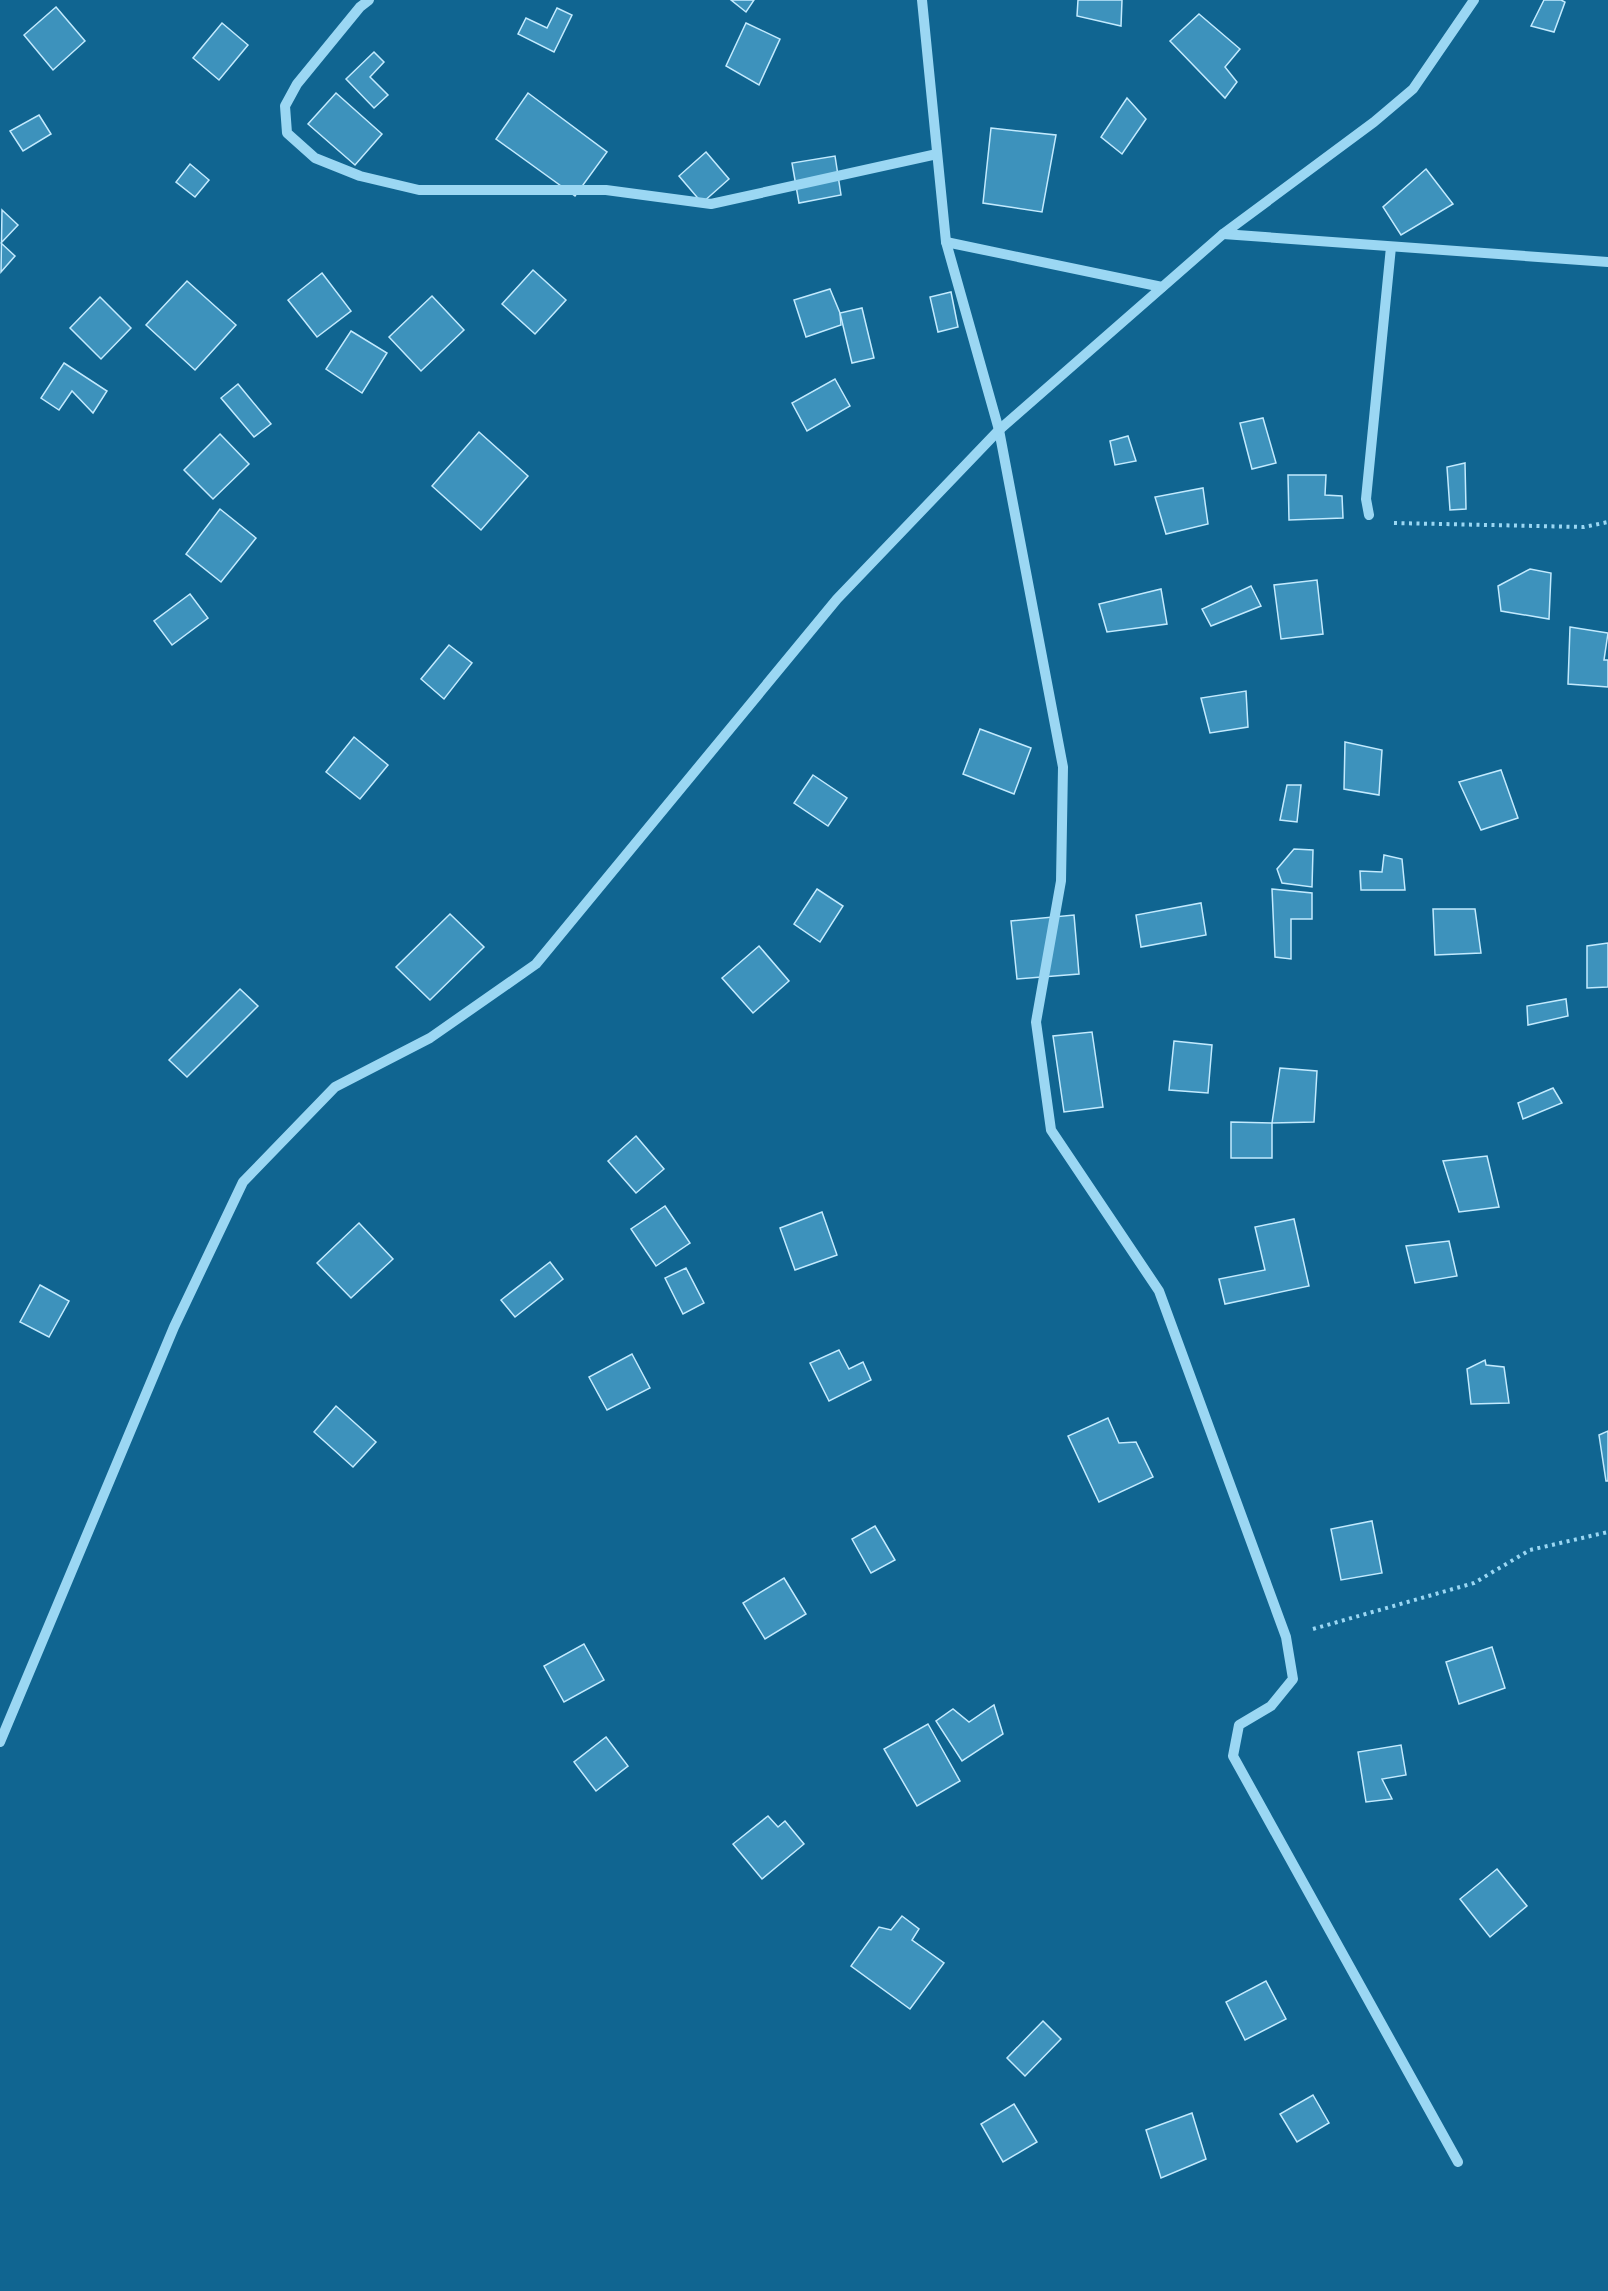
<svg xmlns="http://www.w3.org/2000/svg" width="1608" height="2291" viewBox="0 0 1608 2291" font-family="'Open Sans',sans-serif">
  <rect width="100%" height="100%" fill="#106591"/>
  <g fill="#3d92bc" stroke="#c2eafe" stroke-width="1.5">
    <path d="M 731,0 L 754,0 L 746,12 Z"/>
    <path d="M 1078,0 L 1122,0 L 1121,26 L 1077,16 Z"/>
    <path d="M 1544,0 L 1561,0 L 1565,2 L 1554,32 L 1531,26 Z"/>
    <path d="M 56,7 L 85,41 L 53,70 L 24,35 Z"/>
    <path d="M 557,8 L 572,15 L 554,52 L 518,34 L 526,18 L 547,28 Z"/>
    <path d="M 1199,14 L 1240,49 L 1225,67 L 1237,82 L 1225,98 L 1170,41 Z"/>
    <path d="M 222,23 L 248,45 L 219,80 L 193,58 Z"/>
    <path d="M 746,23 L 780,39 L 759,85 L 726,66 Z"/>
    <path d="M 374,52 L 384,62 L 370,77 L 388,95 L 374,108 L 346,79 Z"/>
    <path d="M 336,93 L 382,134 L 355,165 L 308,124 Z"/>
    <path d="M 528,93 L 607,152 L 575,196 L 496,139 Z"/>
    <path d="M 1127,98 L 1146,119 L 1122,154 L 1101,137 Z"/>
    <path d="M 39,115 L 51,134 L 23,151 L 10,131 Z"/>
    <path d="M 991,128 L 1056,135 L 1042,212 L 983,203 Z"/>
    <path d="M 706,152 L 729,179 L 702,203 L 679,176 Z"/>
    <path d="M 835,156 L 841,195 L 799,203 L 792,163 Z"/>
    <path d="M 190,164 L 209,180 L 195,197 L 176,182 Z"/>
    <path d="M 1426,169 L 1453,204 L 1401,235 L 1383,207 Z"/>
    <path d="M 2,210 L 18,225 L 1,243 L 15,256 L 1,272 Z"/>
    <path d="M 533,270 L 566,300 L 535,334 L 502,304 Z"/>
    <path d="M 322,273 L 351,311 L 317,337 L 288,300 Z"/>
    <path d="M 187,281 L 236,325 L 195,370 L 146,325 Z"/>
    <path d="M 830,289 L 840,313 L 841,325 L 806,337 L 794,300 Z"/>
    <path d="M 951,292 L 958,327 L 938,332 L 930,297 Z"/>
    <path d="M 432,296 L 464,330 L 421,371 L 389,337 Z"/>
    <path d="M 100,297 L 131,328 L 101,359 L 70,328 Z"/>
    <path d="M 862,308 L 874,358 L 852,363 L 840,313 Z"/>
    <path d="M 351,331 L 387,353 L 362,393 L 326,369 Z"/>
    <path d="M 64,363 L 107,391 L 93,413 L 72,391 L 59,410 L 41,398 Z"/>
    <path d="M 835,379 L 850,406 L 807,431 L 792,403 Z"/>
    <path d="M 238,384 L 271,424 L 254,437 L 221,398 Z"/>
    <path d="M 1263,418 L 1276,463 L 1252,469 L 1240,423 Z"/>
    <path d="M 479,432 L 528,476 L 481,530 L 432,486 Z"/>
    <path d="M 220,434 L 249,464 L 213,499 L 184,470 Z"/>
    <path d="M 1128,436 L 1136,461 L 1115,465 L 1110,441 Z"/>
    <path d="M 1465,463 L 1466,509 L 1450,510 L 1447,467 Z"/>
    <path d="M 1288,475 L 1326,475 L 1325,495 L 1342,496 L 1343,518 L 1289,520 Z"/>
    <path d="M 1203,488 L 1208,524 L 1166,534 L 1155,497 Z"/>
    <path d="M 220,509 L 256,538 L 221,582 L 186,554 Z"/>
    <path d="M 1530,569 L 1551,573 L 1549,619 L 1501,611 L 1498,586 Z"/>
    <path d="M 1317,580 L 1323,634 L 1281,639 L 1274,585 Z"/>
    <path d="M 1251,586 L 1261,606 L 1211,626 L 1202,609 Z"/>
    <path d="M 1161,589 L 1167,624 L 1107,632 L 1099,604 Z"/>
    <path d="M 190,594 L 208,618 L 172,645 L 154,621 Z"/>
    <path d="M 1570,627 L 1608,633 L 1604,660 L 1608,660 L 1608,687 L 1568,684 Z"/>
    <path d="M 449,645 L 472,663 L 444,699 L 421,679 Z"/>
    <path d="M 1246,691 L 1248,727 L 1210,733 L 1201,698 Z"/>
    <path d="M 980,729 L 1031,748 L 1014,794 L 963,774 Z"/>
    <path d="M 354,737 L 388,765 L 360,799 L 326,772 Z"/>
    <path d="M 1345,742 L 1382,750 L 1379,795 L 1344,789 Z"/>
    <path d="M 1501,770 L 1518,818 L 1481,830 L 1459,782 Z"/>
    <path d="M 813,775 L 847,798 L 828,826 L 794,803 Z"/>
    <path d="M 1287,785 L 1301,785 L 1297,822 L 1280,820 Z"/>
    <path d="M 1294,849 L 1313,850 L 1312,887 L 1282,883 L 1277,869 Z"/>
    <path d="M 1384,855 L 1402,859 L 1405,890 L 1361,890 L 1360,871 L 1382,872 Z"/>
    <path d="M 817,889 L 843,906 L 820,942 L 794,924 Z"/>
    <path d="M 1272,889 L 1312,893 L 1312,919 L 1291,919 L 1291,959 L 1275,957 Z"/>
    <path d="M 1201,903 L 1206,935 L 1141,947 L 1136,915 Z"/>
    <path d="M 1433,909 L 1475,909 L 1481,953 L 1435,955 Z"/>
    <path d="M 450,914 L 484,947 L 430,1000 L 396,967 Z"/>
    <path d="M 1074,915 L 1079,974 L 1017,979 L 1011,921 Z"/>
    <path d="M 1608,943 L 1608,987 L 1587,988 L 1587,946 Z"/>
    <path d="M 759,946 L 789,981 L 753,1013 L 722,978 Z"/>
    <path d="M 240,989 L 258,1006 L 187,1077 L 169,1060 Z"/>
    <path d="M 1566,999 L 1568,1016 L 1528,1025 L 1527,1006 Z"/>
    <path d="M 1092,1032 L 1103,1107 L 1064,1112 L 1053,1036 Z"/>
    <path d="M 1174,1041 L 1212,1045 L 1208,1093 L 1169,1090 Z"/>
    <path d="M 1280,1068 L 1317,1071 L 1314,1122 L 1272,1123 Z"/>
    <path d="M 1553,1088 L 1562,1103 L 1523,1119 L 1518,1103 Z"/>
    <path d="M 1231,1122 L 1272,1123 L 1272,1158 L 1231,1158 Z"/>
    <path d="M 636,1136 L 664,1169 L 636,1193 L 608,1161 Z"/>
    <path d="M 1487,1156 L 1499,1207 L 1459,1212 L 1443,1161 Z"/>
    <path d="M 665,1206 L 690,1243 L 656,1266 L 631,1229 Z"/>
    <path d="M 822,1212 L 837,1255 L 795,1270 L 780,1228 Z"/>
    <path d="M 1294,1219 L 1309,1286 L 1225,1304 L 1219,1279 L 1265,1270 L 1255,1227 Z"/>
    <path d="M 359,1223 L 393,1259 L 351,1298 L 317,1263 Z"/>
    <path d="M 1449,1241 L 1457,1276 L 1415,1283 L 1406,1246 Z"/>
    <path d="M 550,1262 L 563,1279 L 515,1317 L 501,1300 Z"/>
    <path d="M 686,1268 L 704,1303 L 683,1314 L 665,1278 Z"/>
    <path d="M 40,1285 L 69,1301 L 49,1337 L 20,1322 Z"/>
    <path d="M 839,1350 L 849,1369 L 863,1362 L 871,1380 L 829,1401 L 810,1363 Z"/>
    <path d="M 632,1354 L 650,1388 L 607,1410 L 589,1377 Z"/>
    <path d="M 1485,1360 L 1486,1365 L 1504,1367 L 1509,1403 L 1471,1404 L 1467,1369 Z"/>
    <path d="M 336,1406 L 376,1442 L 353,1467 L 314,1432 Z"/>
    <path d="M 1108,1418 L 1119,1443 L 1136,1442 L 1153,1477 L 1099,1502 L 1068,1436 Z"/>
    <path d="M 1608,1431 L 1608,1481 L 1606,1481 L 1599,1435 Z"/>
    <path d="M 1372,1521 L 1382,1573 L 1341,1580 L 1331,1529 Z"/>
    <path d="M 875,1526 L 895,1560 L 871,1573 L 852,1539 Z"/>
    <path d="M 784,1578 L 806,1614 L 765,1639 L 743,1603 Z"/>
    <path d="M 584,1644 L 604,1680 L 564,1702 L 544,1666 Z"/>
    <path d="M 1492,1647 L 1505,1688 L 1459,1704 L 1446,1662 Z"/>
    <path d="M 994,1705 L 1003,1734 L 962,1761 L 936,1721 L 953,1709 L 969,1722 Z"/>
    <path d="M 928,1724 L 960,1781 L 917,1806 L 884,1749 Z"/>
    <path d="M 606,1737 L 628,1766 L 596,1791 L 574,1762 Z"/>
    <path d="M 1401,1745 L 1406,1775 L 1382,1779 L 1392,1799 L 1366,1802 L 1358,1752 Z"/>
    <path d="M 768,1816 L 778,1827 L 785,1821 L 804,1844 L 762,1879 L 733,1844 Z"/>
    <path d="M 1497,1869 L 1527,1906 L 1490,1937 L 1460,1899 Z"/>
    <path d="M 902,1916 L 919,1929 L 912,1940 L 944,1963 L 910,2009 L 851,1966 L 879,1927 L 891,1930 Z"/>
    <path d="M 1266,1981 L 1286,2019 L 1245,2040 L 1226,2002 Z"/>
    <path d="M 1043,2021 L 1061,2039 L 1025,2076 L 1007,2058 Z"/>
    <path d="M 1313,2095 L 1329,2123 L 1297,2142 L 1280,2114 Z"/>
    <path d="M 1014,2104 L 1037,2142 L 1003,2162 L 981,2124 Z"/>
    <path d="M 1192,2113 L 1206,2159 L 1161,2178 L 1146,2130 Z"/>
  </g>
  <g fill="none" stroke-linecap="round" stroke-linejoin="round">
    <g stroke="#9bd7f3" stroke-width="4" stroke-dasharray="3 4.5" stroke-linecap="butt">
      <path d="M 1394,523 L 1584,527 L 1608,522"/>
      <path d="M 1313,1629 L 1474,1583 L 1530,1550 L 1608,1532"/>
    </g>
    <g stroke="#9bd7f3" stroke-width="10">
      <path d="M 369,0 L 360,7 L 297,84 L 285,106 L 287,133 L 315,158 L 360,176 L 419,190 L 606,190 L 711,204 L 937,154"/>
      <path d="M 922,0 L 946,242 L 999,430 L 1063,767 L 1061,881 L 1036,1022 L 1051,1130 L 1159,1291 L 1286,1637 L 1293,1679 L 1271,1706 L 1239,1725 L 1233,1756 L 1458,2162"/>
      <path d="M 1223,234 L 1608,262"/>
      <path d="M 946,242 L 1162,287"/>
      <path d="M 1369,515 L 1366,499 L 1391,247"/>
      <path d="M 0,1742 L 174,1327 L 243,1182 L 335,1087 L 430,1038 L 536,964 L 837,599 L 999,430 L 1223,234 L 1374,122 L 1413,89 L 1474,0"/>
    </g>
  </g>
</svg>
